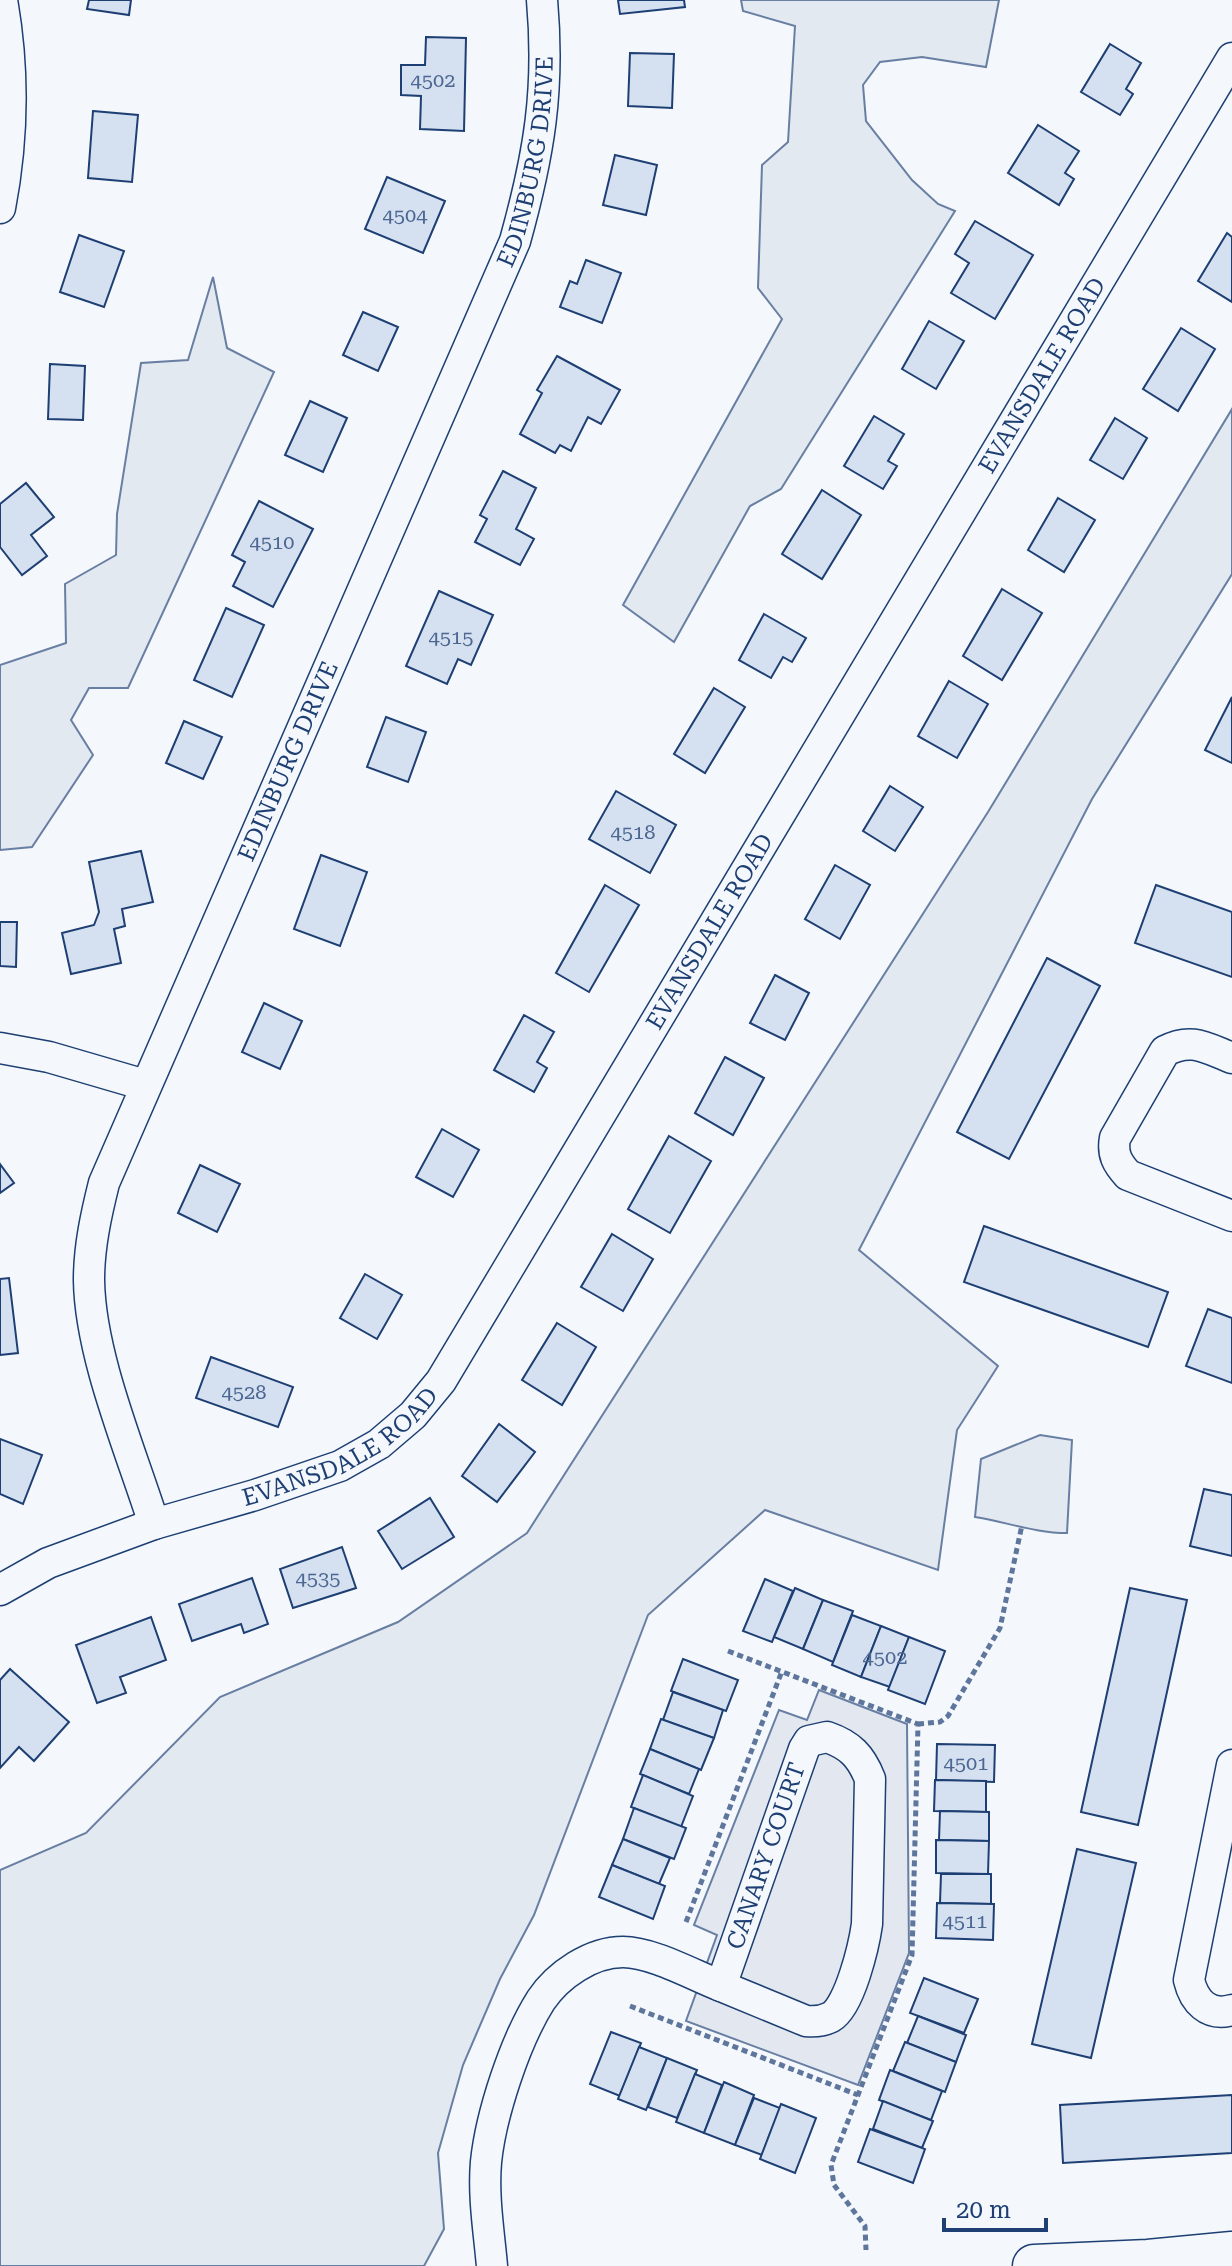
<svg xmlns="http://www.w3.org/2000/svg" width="1232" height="2266" viewBox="0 0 1232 2266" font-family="'Roboto Serif',serif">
  <rect width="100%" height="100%" fill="#f4f7fb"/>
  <g fill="#e3e9f0" stroke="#687fa3" stroke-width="2">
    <path d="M 741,0 L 999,0 L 986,67 L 922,57 L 880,62 L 863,85 L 866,121 L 912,180 L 938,204 L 955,211 L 781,489 L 750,506 L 674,642 L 623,605 L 782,319 L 758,288 L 762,165 L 788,142 L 795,26 L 743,11 Z"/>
    <path d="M 213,277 L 227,348 L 274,372 L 128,688 L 89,688 L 71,720 L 93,755 L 32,847 L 0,850 L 0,665 L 66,643 L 65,584 L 116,555 L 117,514 L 141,363 L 188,360 Z"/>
    <path d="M 1232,409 L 1232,574 L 1092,799 L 859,1250 L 998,1366 L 957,1430 L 938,1570 L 765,1510 L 648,1615 L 534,1915 L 500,1979 L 463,2065 L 438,2153 L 444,2229 L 424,2266 L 0,2266 L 0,1870 L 86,1833 L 220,1697 L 398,1622 L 527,1533 L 988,812 Z"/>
    <path d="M 1040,1435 L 1072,1440 L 1067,1533 C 1036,1533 1006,1522 975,1517 L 981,1459 Z"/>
  </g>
  <path fill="#e3e8f0" stroke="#687fa3" stroke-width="2" d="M 819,1690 L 907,1724 L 909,1953 L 858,2085 L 686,2021 L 717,1935 L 694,1925 L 779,1710 L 807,1720 Z"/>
  <g fill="#d5e0f0" stroke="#1d3f73" stroke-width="2">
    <path d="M 89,0 L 131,0 L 129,15 L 87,9 Z"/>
    <path d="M 618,0 L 684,0 L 685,7 L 620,14 Z"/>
    <path d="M 426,37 L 466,38 L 464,131 L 420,129 L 421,96 L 401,95 L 401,65 L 425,65 Z"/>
    <path d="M 1110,44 L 1141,63 L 1126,89 L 1133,94 L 1120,115 L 1081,92 Z"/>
    <path d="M 630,53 L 674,54 L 672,108 L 628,106 Z"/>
    <path d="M 93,111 L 138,115 L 132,182 L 88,178 Z"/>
    <path d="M 1038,125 L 1079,151 L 1065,173 L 1074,179 L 1059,205 L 1008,173 Z"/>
    <path d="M 615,155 L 657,165 L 646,215 L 603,205 Z"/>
    <path d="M 387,177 L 445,201 L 423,253 L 365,229 Z"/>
    <path d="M 975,221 L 1033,255 L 995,319 L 951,293 L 969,263 L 955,254 Z"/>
    <path d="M 1227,233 L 1232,237 L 1232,302 L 1198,281 Z"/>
    <path d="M 79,235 L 124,251 L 104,307 L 60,292 Z"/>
    <path d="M 586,260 L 621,273 L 602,323 L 560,307 L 570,281 L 577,284 Z"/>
    <path d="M 363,312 L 398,327 L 378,371 L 343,355 Z"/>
    <path d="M 929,321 L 964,341 L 936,389 L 902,369 Z"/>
    <path d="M 1181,328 L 1215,349 L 1178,411 L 1143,389 Z"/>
    <path d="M 557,356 L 620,390 L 601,424 L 588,417 L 571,451 L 560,445 L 555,453 L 520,434 L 542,393 L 537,390 Z"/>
    <path d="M 50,364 L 85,366 L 83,420 L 48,419 Z"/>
    <path d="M 310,401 L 347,418 L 323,472 L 285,455 Z"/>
    <path d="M 874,416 L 904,434 L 888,461 L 897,466 L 883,489 L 844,466 Z"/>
    <path d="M 1115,418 L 1147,438 L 1123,479 L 1090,460 Z"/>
    <path d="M 503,471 L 536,488 L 516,529 L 534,539 L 520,565 L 475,542 L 487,519 L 480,515 Z"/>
    <path d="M 26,483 L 54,517 L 31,535 L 47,556 L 22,575 L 0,547 L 0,504 Z"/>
    <path d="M 822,490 L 861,515 L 822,579 L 782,554 Z"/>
    <path d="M 1058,498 L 1095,520 L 1064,572 L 1028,550 Z"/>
    <path d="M 259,501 L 313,529 L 273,607 L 233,586 L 245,562 L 232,555 Z"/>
    <path d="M 1002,589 L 1042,613 L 1002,680 L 963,656 Z"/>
    <path d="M 439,591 L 493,615 L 471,665 L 458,659 L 447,684 L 406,666 Z"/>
    <path d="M 226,608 L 264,625 L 232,697 L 194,680 Z"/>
    <path d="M 764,614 L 806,638 L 792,662 L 783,657 L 771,678 L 739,660 Z"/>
    <path d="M 949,681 L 988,704 L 957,758 L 918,736 Z"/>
    <path d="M 714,688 L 745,707 L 705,773 L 674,754 Z"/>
    <path d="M 1232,697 L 1232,763 L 1205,750 Z"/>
    <path d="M 386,717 L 426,732 L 408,782 L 367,767 Z"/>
    <path d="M 184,721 L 222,737 L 203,779 L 166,763 Z"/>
    <path d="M 890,786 L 923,807 L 895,851 L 863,831 Z"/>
    <path d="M 616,791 L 676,825 L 650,873 L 589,839 Z"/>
    <path d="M 141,851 L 153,902 L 122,909 L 125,926 L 114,929 L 121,963 L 71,974 L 62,933 L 94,925 L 99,912 L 89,862 Z"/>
    <path d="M 321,855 L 367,872 L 340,946 L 294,929 Z"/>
    <path d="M 835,865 L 870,885 L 840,939 L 805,919 Z"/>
    <path d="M 605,885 L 639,905 L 589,992 L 556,973 Z"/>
    <path d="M 1156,885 L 1232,912 L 1232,977 L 1135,943 Z"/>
    <path d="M 0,922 L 17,922 L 16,967 L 0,966 Z"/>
    <path d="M 1047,958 L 1100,986 L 1009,1159 L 957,1132 Z"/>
    <path d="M 775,975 L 809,993 L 785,1040 L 750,1023 Z"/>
    <path d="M 264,1003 L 302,1021 L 280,1069 L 242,1052 Z"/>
    <path d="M 524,1015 L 554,1032 L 537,1062 L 547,1068 L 534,1092 L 494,1070 Z"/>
    <path d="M 725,1057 L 764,1078 L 733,1135 L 695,1113 Z"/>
    <path d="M 442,1129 L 479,1150 L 453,1197 L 416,1177 Z"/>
    <path d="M 669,1136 L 711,1161 L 670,1233 L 628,1209 Z"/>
    <path d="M 0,1164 L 14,1183 L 0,1193 Z"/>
    <path d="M 200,1165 L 240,1184 L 217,1232 L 178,1213 Z"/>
    <path d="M 984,1226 L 1168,1292 L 1148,1347 L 964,1282 Z"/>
    <path d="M 612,1234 L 653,1259 L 623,1311 L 581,1287 Z"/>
    <path d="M 365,1274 L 402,1295 L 377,1339 L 340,1318 Z"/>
    <path d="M 9,1278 L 18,1353 L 0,1355 L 0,1279 Z"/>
    <path d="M 1208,1309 L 1232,1318 L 1232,1383 L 1186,1366 Z"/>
    <path d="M 557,1323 L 596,1347 L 562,1405 L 522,1380 Z"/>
    <path d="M 211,1357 L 293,1387 L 278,1427 L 196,1398 Z"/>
    <path d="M 499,1424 L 535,1452 L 497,1502 L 462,1476 Z"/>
    <path d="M 0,1439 L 42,1455 L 23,1504 L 0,1494 Z"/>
    <path d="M 1204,1489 L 1232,1495 L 1232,1556 L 1190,1546 Z"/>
    <path d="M 430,1498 L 454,1537 L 402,1569 L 378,1531 Z"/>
    <path d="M 342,1547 L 356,1588 L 293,1608 L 280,1569 Z"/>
    <path d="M 252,1578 L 268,1624 L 244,1633 L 241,1624 L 192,1641 L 179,1604 Z"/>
    <path d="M 765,1579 L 793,1591 L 772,1642 L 743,1631 Z"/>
    <path d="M 795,1588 L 823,1600 L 803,1649 L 774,1637 Z"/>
    <path d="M 1130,1588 L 1187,1600 L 1138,1825 L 1081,1812 Z"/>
    <path d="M 823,1600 L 853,1611 L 833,1662 L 803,1649 Z"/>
    <path d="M 852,1615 L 881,1626 L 861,1677 L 832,1665 Z"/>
    <path d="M 151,1617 L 166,1660 L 120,1677 L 126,1693 L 97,1703 L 76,1645 Z"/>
    <path d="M 881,1626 L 909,1637 L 890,1687 L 861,1677 Z"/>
    <path d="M 909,1637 L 945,1651 L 925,1704 L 888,1690 Z"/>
    <path d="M 683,1659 L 738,1680 L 726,1711 L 671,1691 Z"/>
    <path d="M 10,1669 L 69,1722 L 34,1761 L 19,1747 L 0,1768 L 0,1680 Z"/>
    <path d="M 673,1692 L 723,1710 L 714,1738 L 663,1720 Z"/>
    <path d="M 661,1719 L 714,1738 L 701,1770 L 650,1749 Z"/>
    <path d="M 937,1744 L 995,1745 L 994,1782 L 936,1780 Z"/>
    <path d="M 650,1749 L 699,1769 L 689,1794 L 640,1774 Z"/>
    <path d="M 643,1775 L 693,1796 L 681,1827 L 631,1807 Z"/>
    <path d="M 935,1780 L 986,1781 L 986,1812 L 934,1811 Z"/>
    <path d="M 634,1808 L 686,1828 L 674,1859 L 623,1839 Z"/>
    <path d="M 940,1811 L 989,1812 L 989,1841 L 939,1840 Z"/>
    <path d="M 623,1839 L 670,1858 L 659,1884 L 612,1865 Z"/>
    <path d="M 936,1840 L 989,1841 L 988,1874 L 936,1873 Z"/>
    <path d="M 1077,1849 L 1136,1863 L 1091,2058 L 1032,2044 Z"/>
    <path d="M 612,1865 L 665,1886 L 653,1919 L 599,1897 Z"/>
    <path d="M 941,1874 L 991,1874 L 991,1904 L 940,1903 Z"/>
    <path d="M 937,1903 L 994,1904 L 993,1940 L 936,1938 Z"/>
    <path d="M 924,1978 L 978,1999 L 964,2033 L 910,2013 Z"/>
    <path d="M 918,2016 L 966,2035 L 956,2062 L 907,2043 Z"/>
    <path d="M 611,2032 L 641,2043 L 620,2096 L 590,2084 Z"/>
    <path d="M 905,2042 L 956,2062 L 945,2092 L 893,2071 Z"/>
    <path d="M 639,2047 L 667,2058 L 646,2110 L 618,2099 Z"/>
    <path d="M 667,2058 L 697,2070 L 677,2118 L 648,2107 Z"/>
    <path d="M 890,2070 L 942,2091 L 931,2120 L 879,2100 Z"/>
    <path d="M 695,2074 L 722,2085 L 704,2133 L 676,2122 Z"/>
    <path d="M 724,2082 L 754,2095 L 735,2145 L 704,2133 Z"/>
    <path d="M 1232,2095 L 1232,2153 L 1063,2163 L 1060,2105 Z"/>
    <path d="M 754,2098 L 780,2108 L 762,2155 L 735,2145 Z"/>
    <path d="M 883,2101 L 933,2121 L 922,2148 L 873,2129 Z"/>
    <path d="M 781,2104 L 816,2118 L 795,2173 L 760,2159 Z"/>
    <path d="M 870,2129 L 925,2149 L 913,2183 L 858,2162 Z"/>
  </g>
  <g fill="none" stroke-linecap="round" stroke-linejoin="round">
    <defs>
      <g id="street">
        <path d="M 0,208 C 13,140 14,68 2,0"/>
        <path d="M 0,1048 L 49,1057 L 145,1085"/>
        <path d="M 1232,1058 C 1206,1048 1192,1037 1165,1051 L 1115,1138 C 1112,1154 1117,1163 1128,1175 L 1232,1216"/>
        <path id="s1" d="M 154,1524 C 131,1451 90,1356 89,1280 C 89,1247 96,1215 104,1183 L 515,241 C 539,155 550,90 542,0"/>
        <path id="s2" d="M 0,1590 L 48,1563 L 154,1524 L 255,1495 L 340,1466 L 379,1444 L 413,1415 L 441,1381 L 1232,58"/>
        <path d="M 827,1737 C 850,1745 861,1756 870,1779 L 867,1924 C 864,1945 850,2006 831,2017 C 823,2021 815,2022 806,2021 L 721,1986 L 804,1749 L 809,1741 Z"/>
        <path d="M 1232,1765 L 1189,1980 C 1194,2001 1208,2017 1232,2010"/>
        <path d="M 492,2266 C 489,2232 483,2197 486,2162 C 491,2114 515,2041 541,2000 C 558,1975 591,1952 623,1952 C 652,1952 693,1975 721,1986"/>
      </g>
      <path id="secondary" d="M 1034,2266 L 1148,2261 L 1232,2253"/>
    </defs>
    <use href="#street" stroke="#1d3f73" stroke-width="33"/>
    <use href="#secondary" stroke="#1d3f73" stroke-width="45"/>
    <g stroke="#5e769c" stroke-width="5" stroke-dasharray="6 4" stroke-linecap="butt">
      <path d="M 728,1651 L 918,1724 L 912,1955 L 831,2165 L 834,2185 L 865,2226 L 866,2250"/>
      <path d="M 918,1724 L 940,1722 L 948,1716 L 1000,1628 L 1022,1525"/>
      <path d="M 686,1922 L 782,1671"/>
      <path d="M 630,2006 L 858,2095"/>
    </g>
    <use href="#street" stroke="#f4f7fb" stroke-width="30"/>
    <use href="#secondary" stroke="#f4f7fb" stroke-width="42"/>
  </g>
  <g text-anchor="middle" stroke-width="6" stroke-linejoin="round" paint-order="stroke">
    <g font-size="20" fill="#4b6792">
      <text x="433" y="87">4502</text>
      <text x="405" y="222">4504</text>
      <text x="272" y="549">4510</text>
      <text x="451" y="644">4515</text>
      <text x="633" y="839">4518</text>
      <text x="244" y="1399">4528</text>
      <text x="318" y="1585">4535</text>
      <text x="885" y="1664">4502</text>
      <text x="966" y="1770">4501</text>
      <text x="965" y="1928">4511</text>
    </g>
    <g font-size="24" fill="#1d3f73" stroke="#f4f7fb">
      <text dy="8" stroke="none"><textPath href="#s1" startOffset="1460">EDINBURG DRIVE</textPath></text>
      <text dy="8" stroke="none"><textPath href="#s2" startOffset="1668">EVANSDALE ROAD</textPath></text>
      <text dy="8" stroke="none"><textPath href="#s1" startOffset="812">EDINBURG DRIVE</textPath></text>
      <text dy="8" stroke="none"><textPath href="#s2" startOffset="1020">EVANSDALE ROAD</textPath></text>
      <text dy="8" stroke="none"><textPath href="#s2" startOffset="372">EVANSDALE ROAD</textPath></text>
      <text transform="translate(766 1856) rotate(-71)" y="8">CANARY COURT</text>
    </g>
  </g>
  <path d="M944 2218v12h102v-12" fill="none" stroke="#1d3f73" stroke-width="4"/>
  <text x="956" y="2218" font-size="24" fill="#1d3f73" stroke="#f4f7fb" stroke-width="6" paint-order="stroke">20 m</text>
</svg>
